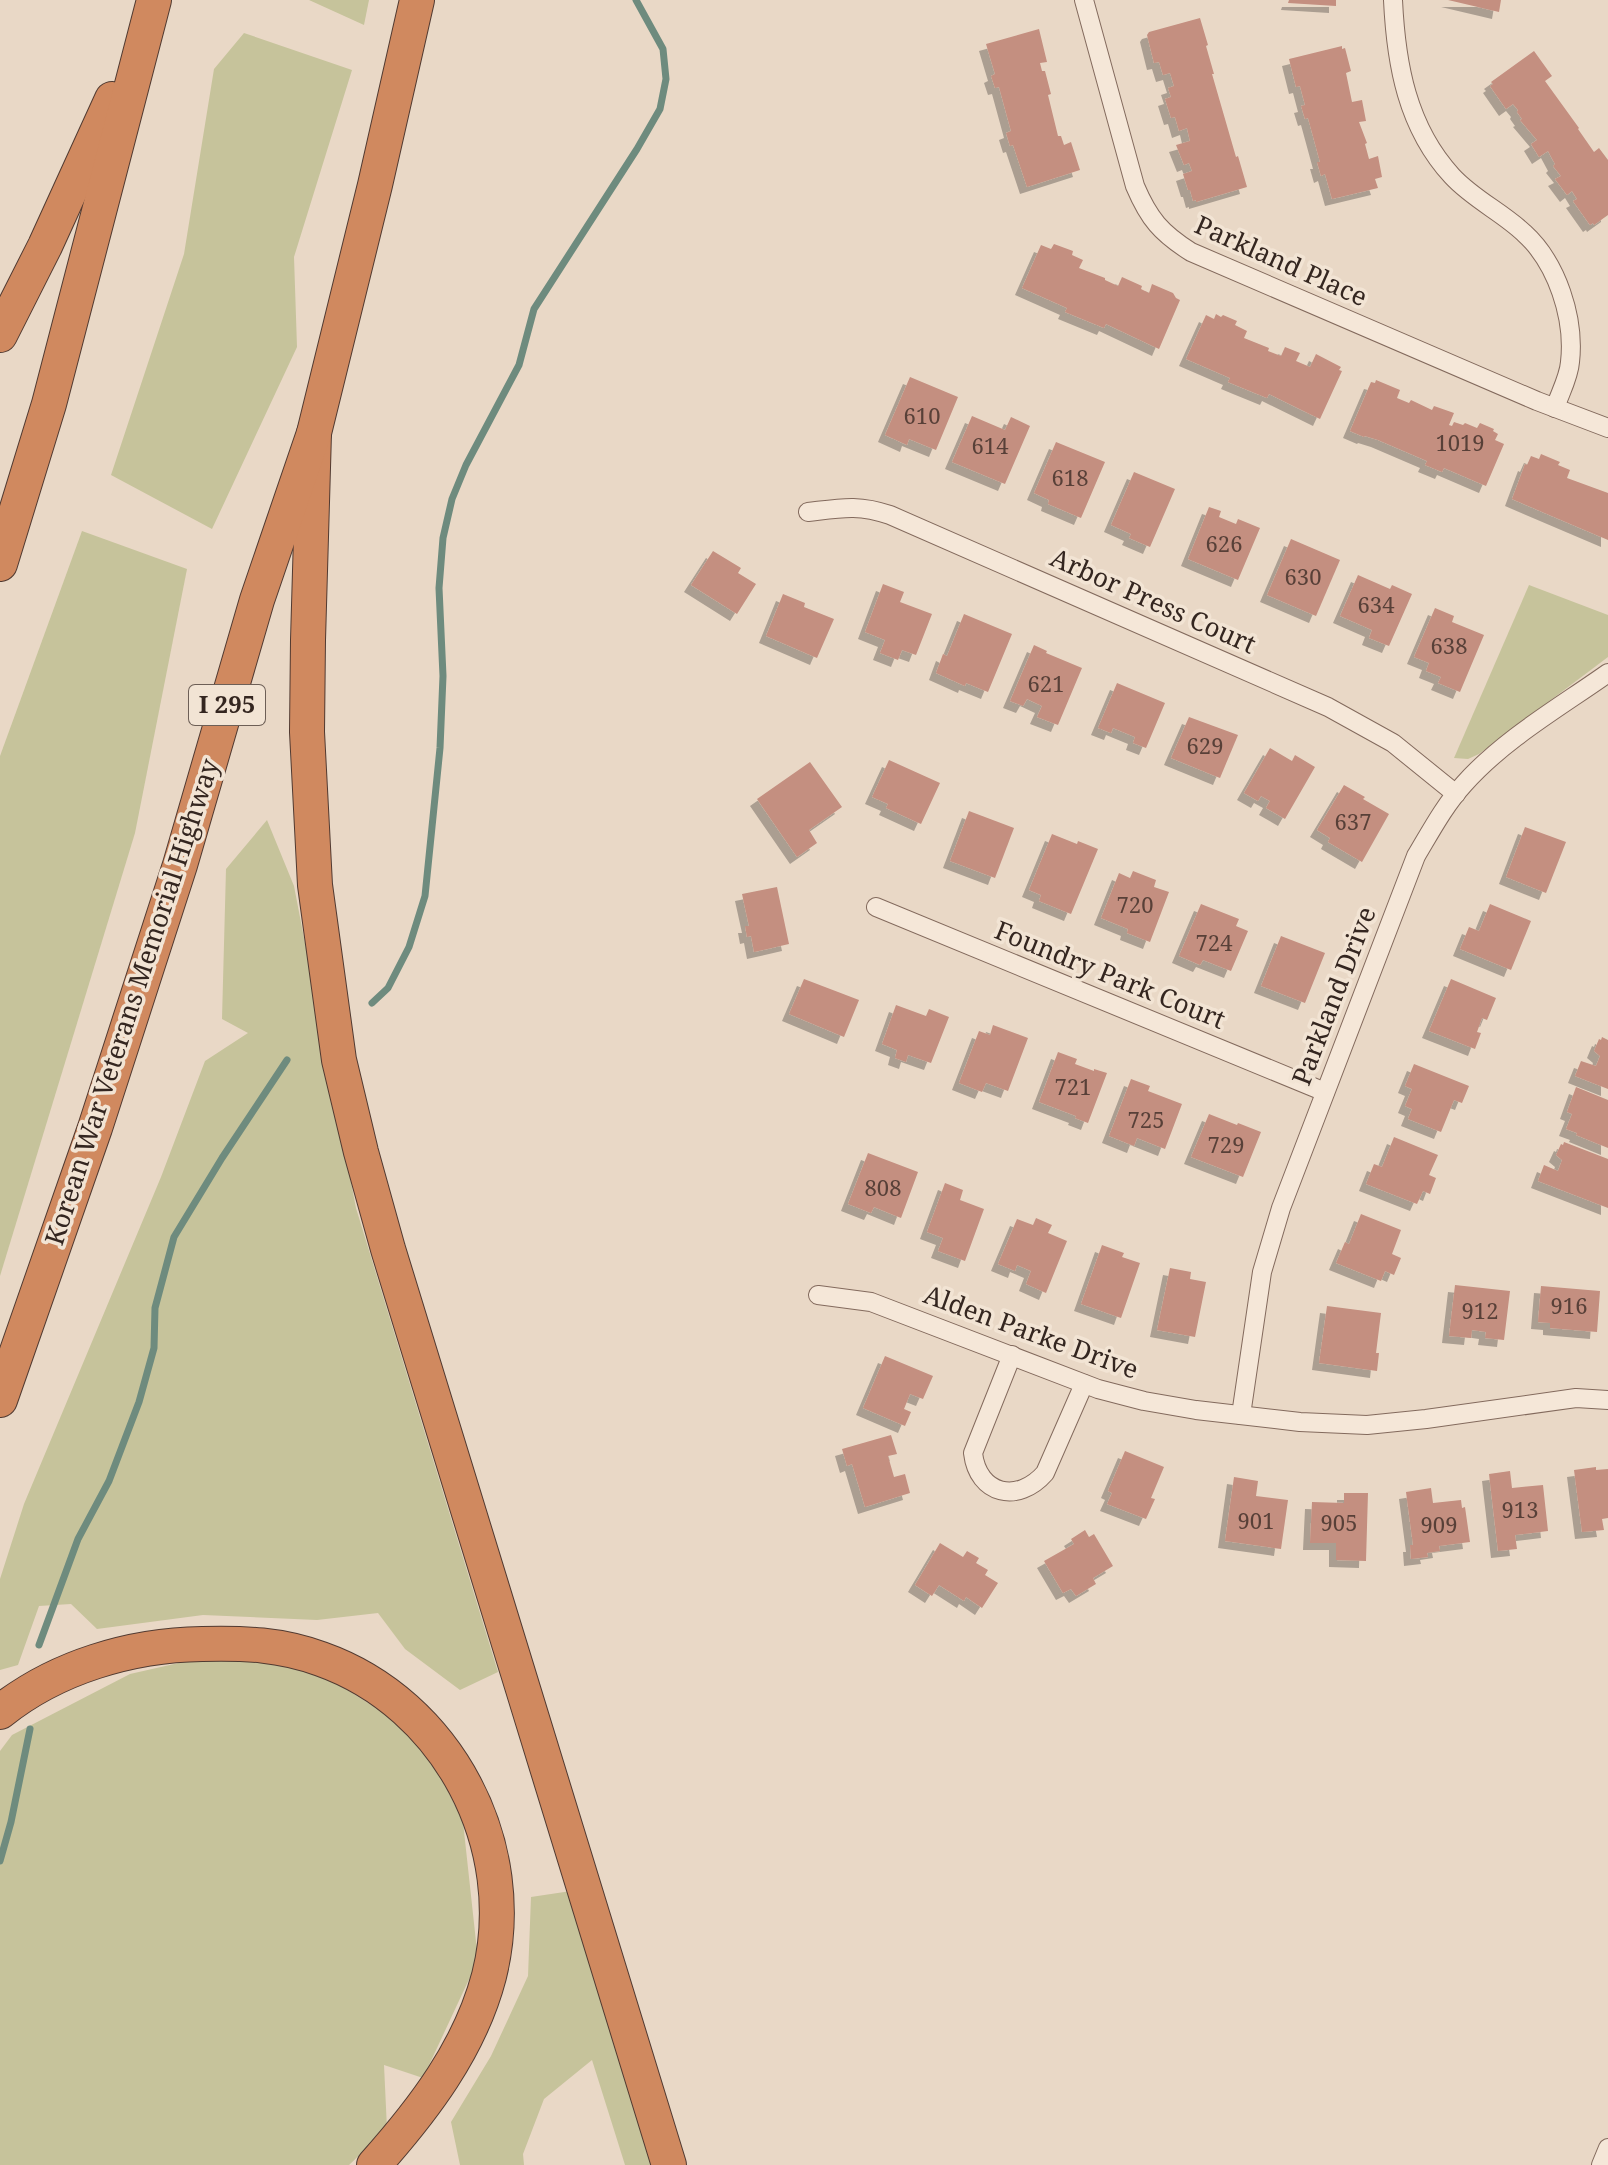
<svg xmlns="http://www.w3.org/2000/svg" width="1608" height="2165" viewBox="0 0 1608 2165" font-family="'Noto Serif',serif">
  <defs>
    <filter id="shadow"><feDropShadow dx="-7" dy="7" stdDeviation="0" flood-color="#0004"/></filter>
  </defs>
  <rect width="100%" height="100%" fill="#e9d8c6"/>
  <g fill="#c6c39b">
    <path d="M 309,0 L 369,0 L 364,25 Z"/>
    <path d="M 244,33 L 352,70 L 294,257 L 297,347 L 212,529 L 111,475 L 184,254 L 214,69 Z"/>
    <path d="M 82,531 L 187,569 L 135,833 L 0,1276 L 0,756 Z"/>
    <path d="M 1529,585 L 1608,615 L 1608,657 L 1479,754 L 1468,759 L 1454,758 Z"/>
    <path d="M 267,820 L 294,886 L 356,1208 L 498,1672 L 460,1690 L 405,1649 L 378,1613 L 317,1620 L 203,1615 L 97,1629 L 71,1604 L 39,1606 L 18,1665 L 0,1670 L 0,1579 L 24,1504 L 161,1177 L 205,1061 L 248,1033 L 222,1019 L 226,869 Z"/>
    <path d="M 236,1650 L 320,1673 L 421,1736 L 463,1822 L 478,1960 L 423,2078 L 384,2065 L 387,2129 L 349,2165 L 0,2165 L 0,1751 L 12,1735 L 130,1674 Z"/>
    <path d="M 571,1891 L 660,2165 L 625,2165 L 592,2060 L 544,2099 L 523,2154 L 524,2165 L 460,2165 L 451,2122 L 491,2056 L 528,1976 L 531,1897 Z"/>
  </g>
  <g fill="none" stroke-linecap="round" stroke-linejoin="round">
    <g stroke="#6e8b7e" stroke-width="7">
      <path d="M 372,1003 L 388,988 L 409,947 L 425,896 L 440,748 L 443,676 L 439,588 L 443,538 L 452,499 L 466,465 L 519,365 L 534,309 L 637,149 L 660,109 L 666,79 L 663,49 L 636,0"/>
      <path d="M 39,1645 L 78,1539 L 109,1481 L 139,1402 L 154,1348 L 155,1308 L 174,1237 L 222,1158 L 287,1060"/>
      <path d="M 0,1861 L 11,1822 L 30,1729"/>
    </g>
  </g>
  <g fill="#c48f80" filter="url(#shadow)">
    <path d="M 1289,0 L 1336,0 L 1336,6 L 1288,3 Z"/>
    <path d="M 1448,0 L 1501,0 L 1499,12 Z"/>
    <path d="M 1200,18 L 1208,45 L 1206,46 L 1214,74 L 1212,74 L 1236,157 L 1238,156 L 1247,187 L 1196,202 L 1196,200 L 1193,201 L 1190,190 L 1188,190 L 1183,174 L 1192,171 L 1189,163 L 1184,165 L 1176,145 L 1190,141 L 1187,128 L 1179,131 L 1175,117 L 1171,118 L 1165,99 L 1171,97 L 1168,88 L 1174,86 L 1170,73 L 1163,75 L 1159,62 L 1154,63 L 1147,35 L 1149,32 Z"/>
    <path d="M 1039,29 L 1047,62 L 1040,63 L 1042,71 L 1045,71 L 1051,94 L 1048,95 L 1058,136 L 1061,136 L 1064,145 L 1071,142 L 1080,170 L 1027,187 L 1013,145 L 1010,146 L 1006,133 L 1011,131 L 999,87 L 995,88 L 991,76 L 995,74 L 986,44 Z"/>
    <path d="M 1342,46 L 1342,49 L 1345,48 L 1351,71 L 1346,73 L 1352,102 L 1362,100 L 1366,121 L 1359,122 L 1367,143 L 1365,144 L 1369,159 L 1378,156 L 1382,177 L 1375,179 L 1378,188 L 1332,199 L 1325,174 L 1321,176 L 1317,162 L 1320,162 L 1308,118 L 1305,119 L 1301,106 L 1305,105 L 1300,86 L 1296,87 L 1289,59 Z"/>
    <path d="M 1534,51 L 1552,76 L 1545,81 L 1579,128 L 1578,129 L 1594,152 L 1599,148 L 1608,160 L 1608,215 L 1594,225 L 1593,223 L 1590,225 L 1573,201 L 1577,199 L 1572,191 L 1567,195 L 1555,179 L 1561,176 L 1553,166 L 1555,164 L 1548,151 L 1539,157 L 1531,144 L 1537,140 L 1520,120 L 1522,119 L 1517,112 L 1518,110 L 1513,104 L 1506,109 L 1490,86 L 1493,84 L 1491,82 Z"/>
    <path d="M 1054,244 L 1073,251 L 1072,255 L 1083,260 L 1079,268 L 1105,278 L 1105,280 L 1118,286 L 1122,277 L 1142,286 L 1141,289 L 1149,293 L 1152,284 L 1173,293 L 1176,298 L 1180,300 L 1159,349 L 1106,324 L 1104,328 L 1065,312 L 1067,308 L 1022,288 L 1041,245 L 1051,249 Z"/>
    <path d="M 1216,314 L 1221,317 L 1223,315 L 1237,321 L 1235,325 L 1247,331 L 1244,338 L 1269,348 L 1268,351 L 1281,356 L 1285,347 L 1300,353 L 1296,361 L 1310,367 L 1316,354 L 1341,367 L 1339,370 L 1342,371 L 1320,419 L 1269,394 L 1267,398 L 1240,387 L 1228,382 L 1230,378 L 1186,359 L 1206,315 L 1214,319 Z"/>
    <path d="M 910,377 L 958,397 L 936,450 L 909,439 L 907,445 L 885,435 Z"/>
    <path d="M 1376,380 L 1400,390 L 1397,398 L 1409,403 L 1411,400 L 1432,410 L 1434,406 L 1454,413 L 1449,425 L 1452,426 L 1454,422 L 1463,425 L 1465,423 L 1477,428 L 1480,423 L 1494,429 L 1493,431 L 1498,434 L 1495,440 L 1504,444 L 1486,486 L 1444,468 L 1442,472 L 1425,465 L 1427,461 L 1378,440 L 1365,436 L 1364,437 L 1350,431 L 1371,382 L 1375,383 Z"/>
    <path d="M 972,416 L 1005,430 L 1011,417 L 1030,426 L 1005,484 L 952,462 Z"/>
    <path d="M 1056,442 L 1105,462 L 1081,518 L 1048,504 L 1049,500 L 1034,493 Z"/>
    <path d="M 1541,454 L 1560,462 L 1558,465 L 1570,470 L 1567,478 L 1608,493 L 1608,540 L 1512,499 L 1525,464 L 1527,465 L 1531,456 L 1539,459 Z"/>
    <path d="M 1134,472 L 1175,489 L 1150,547 L 1129,538 L 1131,534 L 1111,525 Z"/>
    <path d="M 1209,507 L 1221,511 L 1219,517 L 1236,524 L 1238,519 L 1260,528 L 1238,580 L 1188,559 Z"/>
    <path d="M 1291,539 L 1340,560 L 1316,616 L 1267,595 Z"/>
    <path d="M 713,551 L 741,568 L 738,573 L 756,584 L 737,614 L 691,585 Z"/>
    <path d="M 1358,575 L 1390,589 L 1392,585 L 1412,594 L 1389,646 L 1369,638 L 1372,630 L 1340,616 Z"/>
    <path d="M 883,584 L 904,592 L 900,602 L 932,614 L 916,655 L 902,650 L 898,660 L 880,653 L 885,640 L 865,632 Z"/>
    <path d="M 783,594 L 805,603 L 804,607 L 834,619 L 817,658 L 766,636 Z"/>
    <path d="M 1435,608 L 1454,616 L 1452,622 L 1484,635 L 1460,692 L 1438,683 L 1441,677 L 1426,671 L 1429,663 L 1414,657 Z"/>
    <path d="M 964,614 L 1012,634 L 988,692 L 966,683 L 965,686 L 936,673 L 943,654 L 947,656 Z"/>
    <path d="M 1034,645 L 1047,651 L 1046,653 L 1082,668 L 1058,725 L 1037,717 L 1042,706 L 1027,699 L 1023,706 L 1010,701 Z"/>
    <path d="M 1117,683 L 1165,703 L 1146,748 L 1133,743 L 1135,737 L 1113,728 L 1111,733 L 1098,728 Z"/>
    <path d="M 1189,717 L 1238,735 L 1220,778 L 1171,758 Z"/>
    <path d="M 1270,748 L 1292,761 L 1295,755 L 1315,767 L 1285,819 L 1266,808 L 1270,801 L 1261,796 L 1258,801 L 1244,793 Z"/>
    <path d="M 889,760 L 940,783 L 921,824 L 886,808 L 888,804 L 872,797 Z"/>
    <path d="M 810,762 L 842,807 L 809,830 L 817,843 L 797,857 L 757,799 Z"/>
    <path d="M 1344,785 L 1365,797 L 1363,799 L 1389,814 L 1362,862 L 1328,842 L 1330,838 L 1317,830 Z"/>
    <path d="M 969,811 L 1014,828 L 995,878 L 950,861 Z"/>
    <path d="M 1525,827 L 1566,842 L 1546,893 L 1506,877 Z"/>
    <path d="M 1052,834 L 1077,844 L 1078,841 L 1098,849 L 1071,914 L 1039,901 L 1041,895 L 1029,890 Z"/>
    <path d="M 1133,871 L 1156,880 L 1154,887 L 1169,892 L 1150,942 L 1127,933 L 1128,929 L 1101,918 L 1119,873 L 1130,878 Z"/>
    <path d="M 777,887 L 789,944 L 754,952 L 751,936 L 747,937 L 745,926 L 749,926 L 742,894 Z"/>
    <path d="M 1201,904 L 1239,919 L 1236,926 L 1248,931 L 1231,971 L 1203,960 L 1200,965 L 1179,956 Z"/>
    <path d="M 1490,904 L 1531,921 L 1511,970 L 1460,949 L 1469,927 L 1479,931 Z"/>
    <path d="M 1281,936 L 1325,953 L 1305,1003 L 1261,986 Z"/>
    <path d="M 804,979 L 859,1000 L 844,1037 L 789,1014 Z"/>
    <path d="M 1451,979 L 1496,998 L 1487,1020 L 1482,1018 L 1477,1032 L 1481,1033 L 1475,1049 L 1429,1031 Z"/>
    <path d="M 896,1005 L 926,1016 L 929,1009 L 949,1017 L 931,1063 L 908,1055 L 906,1062 L 895,1058 L 897,1050 L 882,1044 Z"/>
    <path d="M 993,1025 L 1028,1038 L 1008,1091 L 986,1083 L 982,1092 L 959,1083 L 979,1031 L 990,1035 Z"/>
    <path d="M 1602,1037 L 1608,1040 L 1608,1089 L 1575,1076 L 1581,1061 L 1596,1066 L 1600,1056 L 1594,1051 L 1599,1039 L 1601,1040 Z"/>
    <path d="M 1058,1052 L 1077,1059 L 1075,1064 L 1094,1071 L 1094,1069 L 1107,1073 L 1088,1123 L 1075,1118 L 1076,1116 L 1039,1102 Z"/>
    <path d="M 1414,1064 L 1469,1086 L 1462,1103 L 1454,1100 L 1441,1132 L 1408,1119 L 1412,1109 L 1405,1106 L 1412,1089 L 1405,1086 Z"/>
    <path d="M 1131,1079 L 1150,1086 L 1148,1091 L 1182,1104 L 1165,1149 L 1137,1138 L 1134,1146 L 1109,1136 Z"/>
    <path d="M 1576,1087 L 1608,1100 L 1608,1148 L 1576,1135 L 1577,1133 L 1566,1129 L 1572,1114 L 1567,1112 Z"/>
    <path d="M 1209,1114 L 1237,1125 L 1238,1123 L 1261,1132 L 1243,1177 L 1191,1157 Z"/>
    <path d="M 1394,1137 L 1438,1155 L 1429,1175 L 1436,1178 L 1430,1194 L 1423,1191 L 1417,1204 L 1366,1184 L 1374,1164 L 1382,1167 Z"/>
    <path d="M 1564,1142 L 1608,1159 L 1608,1208 L 1538,1181 L 1544,1165 L 1558,1171 L 1562,1160 L 1556,1155 L 1561,1144 L 1563,1145 Z"/>
    <path d="M 868,1153 L 918,1172 L 901,1218 L 874,1207 L 871,1213 L 848,1204 Z"/>
    <path d="M 945,1183 L 963,1190 L 960,1200 L 984,1209 L 965,1261 L 938,1251 L 943,1238 L 927,1232 Z"/>
    <path d="M 1361,1214 L 1401,1230 L 1392,1254 L 1401,1258 L 1394,1275 L 1385,1271 L 1381,1281 L 1336,1263 L 1345,1242 L 1349,1244 Z"/>
    <path d="M 1036,1218 L 1052,1225 L 1048,1233 L 1067,1241 L 1046,1293 L 1026,1284 L 1031,1271 L 1017,1265 L 1015,1271 L 998,1264 L 1017,1219 L 1033,1225 Z"/>
    <path d="M 1102,1245 L 1124,1253 L 1122,1257 L 1140,1263 L 1121,1318 L 1081,1304 Z"/>
    <path d="M 1170,1268 L 1191,1272 L 1190,1279 L 1206,1282 L 1195,1337 L 1157,1330 Z"/>
    <path d="M 1455,1285 L 1510,1291 L 1504,1340 L 1485,1338 L 1486,1332 L 1472,1330 L 1471,1338 L 1449,1336 Z"/>
    <path d="M 1541,1286 L 1600,1291 L 1597,1332 L 1550,1328 L 1550,1323 L 1538,1322 Z"/>
    <path d="M 1327,1306 L 1381,1313 L 1376,1353 L 1379,1353 L 1377,1371 L 1319,1363 Z"/>
    <path d="M 885,1356 L 933,1376 L 923,1399 L 910,1394 L 904,1409 L 911,1412 L 905,1426 L 863,1408 Z"/>
    <path d="M 891,1435 L 897,1454 L 888,1456 L 894,1477 L 905,1474 L 910,1493 L 865,1507 L 852,1464 L 847,1466 L 842,1449 Z"/>
    <path d="M 1125,1451 L 1164,1467 L 1151,1498 L 1155,1499 L 1146,1519 L 1107,1504 L 1112,1493 L 1108,1491 Z"/>
    <path d="M 1596,1467 L 1596,1470 L 1608,1469 L 1608,1518 L 1602,1519 L 1604,1530 L 1582,1532 L 1574,1470 Z"/>
    <path d="M 1510,1471 L 1512,1488 L 1543,1485 L 1548,1531 L 1515,1535 L 1517,1549 L 1498,1551 L 1489,1474 Z"/>
    <path d="M 1234,1477 L 1258,1481 L 1256,1496 L 1288,1500 L 1281,1549 L 1225,1541 Z"/>
    <path d="M 1431,1488 L 1433,1503 L 1461,1500 L 1462,1508 L 1465,1507 L 1470,1542 L 1439,1546 L 1440,1551 L 1427,1553 L 1428,1557 L 1411,1559 L 1410,1545 L 1413,1545 L 1406,1492 Z"/>
    <path d="M 1344,1493 L 1368,1493 L 1366,1561 L 1336,1560 L 1336,1543 L 1310,1543 L 1312,1502 L 1344,1503 Z"/>
    <path d="M 1085,1530 L 1089,1537 L 1094,1534 L 1113,1566 L 1093,1578 L 1096,1584 L 1076,1596 L 1071,1589 L 1063,1593 L 1044,1561 L 1074,1544 L 1071,1539 Z"/>
    <path d="M 940,1543 L 963,1557 L 967,1551 L 979,1558 L 976,1563 L 988,1570 L 985,1575 L 998,1583 L 982,1608 L 966,1597 L 964,1601 L 939,1585 L 932,1596 L 915,1585 Z"/>
  </g>
  <g fill="none" stroke-linecap="round" stroke-linejoin="round">
    <defs>
      <g id="minor">
        <path d="M 1084,0 L 1135,186 C 1149,219 1161,233 1191,252 L 1537,401 L 1608,428"/>
        <path d="M 1393,0 C 1396,64 1407,127 1452,176 C 1473,199 1502,212 1524,233 C 1557,263 1575,318 1570,362 C 1569,377 1560,393 1555,408"/>
        <path d="M 808,512 C 841,508 858,504 890,515 L 1328,707 L 1393,743 L 1456,794"/>
        <path d="M 876,907 L 1325,1092"/>
        <path d="M 818,1295 L 871,1302 L 1098,1389 L 1144,1401 L 1196,1410 L 1300,1422 L 1367,1425 L 1426,1419 L 1576,1398 L 1608,1400"/>
        <path d="M 1012,1355 L 973,1453 C 978,1495 1018,1504 1045,1473 L 1084,1384"/>
        <path d="M 1241,1415 L 1262,1272 L 1281,1208 L 1416,856 C 1431,831 1444,806 1464,784 C 1504,739 1560,707 1608,673"/>
        <path d="M 1601,2165 L 1608,2148"/>
      </g>
      <g id="motorway">
        <path d="M 0,335 L 45,246 L 112,99"/>
        <path d="M 314,433 L 308,640 L 307,732 L 315,885 L 339,1060 L 361,1152 L 388,1249 L 669,2165"/>
        <path d="M 0,564 L 49,404 L 154,0"/>
        <path d="M 0,1400 L 95,1128 L 180,865 L 257,600 L 314,433 L 375,185 L 417,0"/>
        <path d="M 0,1712 C 56,1667 131,1645 202,1644 C 245,1643 280,1644 321,1659 C 448,1704 522,1846 489,1976 C 470,2049 423,2110 374,2165"/>
      </g>
    </defs>
    <use href="#minor" stroke="#836a5d" stroke-width="20"/>
    <use href="#motorway" stroke="#513a31" stroke-width="36"/>
    <use href="#minor" stroke="#f5e7d8" stroke-width="18"/>
    <use href="#motorway" stroke="#d0895f" stroke-width="34"/>
  </g>
  <g text-anchor="middle" stroke-width="7" stroke-linejoin="round" paint-order="stroke">
    <g font-size="22" fill="#584038">
      <text x="922" y="424">610</text>
      <text x="1460" y="451">1019</text>
      <text x="990" y="454">614</text>
      <text x="1070" y="486">618</text>
      <text x="1224" y="552">626</text>
      <text x="1303" y="585">630</text>
      <text x="1376" y="613">634</text>
      <text x="1449" y="654">638</text>
      <text x="1046" y="692">621</text>
      <text x="1205" y="754">629</text>
      <text x="1353" y="830">637</text>
      <text x="1135" y="913">720</text>
      <text x="1214" y="951">724</text>
      <text x="1073" y="1095">721</text>
      <text x="1146" y="1128">725</text>
      <text x="1226" y="1153">729</text>
      <text x="883" y="1196">808</text>
      <text x="1569" y="1314">916</text>
      <text x="1480" y="1319">912</text>
      <text x="1520" y="1518">913</text>
      <text x="1256" y="1529">901</text>
      <text x="1339" y="1531">905</text>
      <text x="1439" y="1533">909</text>
    </g>
    <rect fill="#f2e4d4" stroke="#6d5f56" stroke-width="2" x="189" y="685" width="76" height="40" rx="6"/>
    <g font-size="24" font-weight="bold" fill="#342620">
      <text x="227" y="713">I 295</text>
    </g>
    <g font-size="26" fill="#342620" stroke="#f2e4d4">
      <text transform="translate(1281 261) rotate(24)" y="9">Parkland Place</text>
      <text transform="translate(1153 601) rotate(24)" y="9">Arbor Press Court</text>
      <text transform="translate(1110 975) rotate(22)" y="9">Foundry Park Court</text>
      <text transform="translate(1334 996) rotate(-69)" y="9">Parkland Drive</text>
      <text transform="translate(132 1002) rotate(-72)" y="9">Korean War Veterans Memorial Highway</text>
      <text transform="translate(1031 1332) rotate(20)" y="9">Alden Parke Drive</text>
    </g>
  </g>
</svg>
